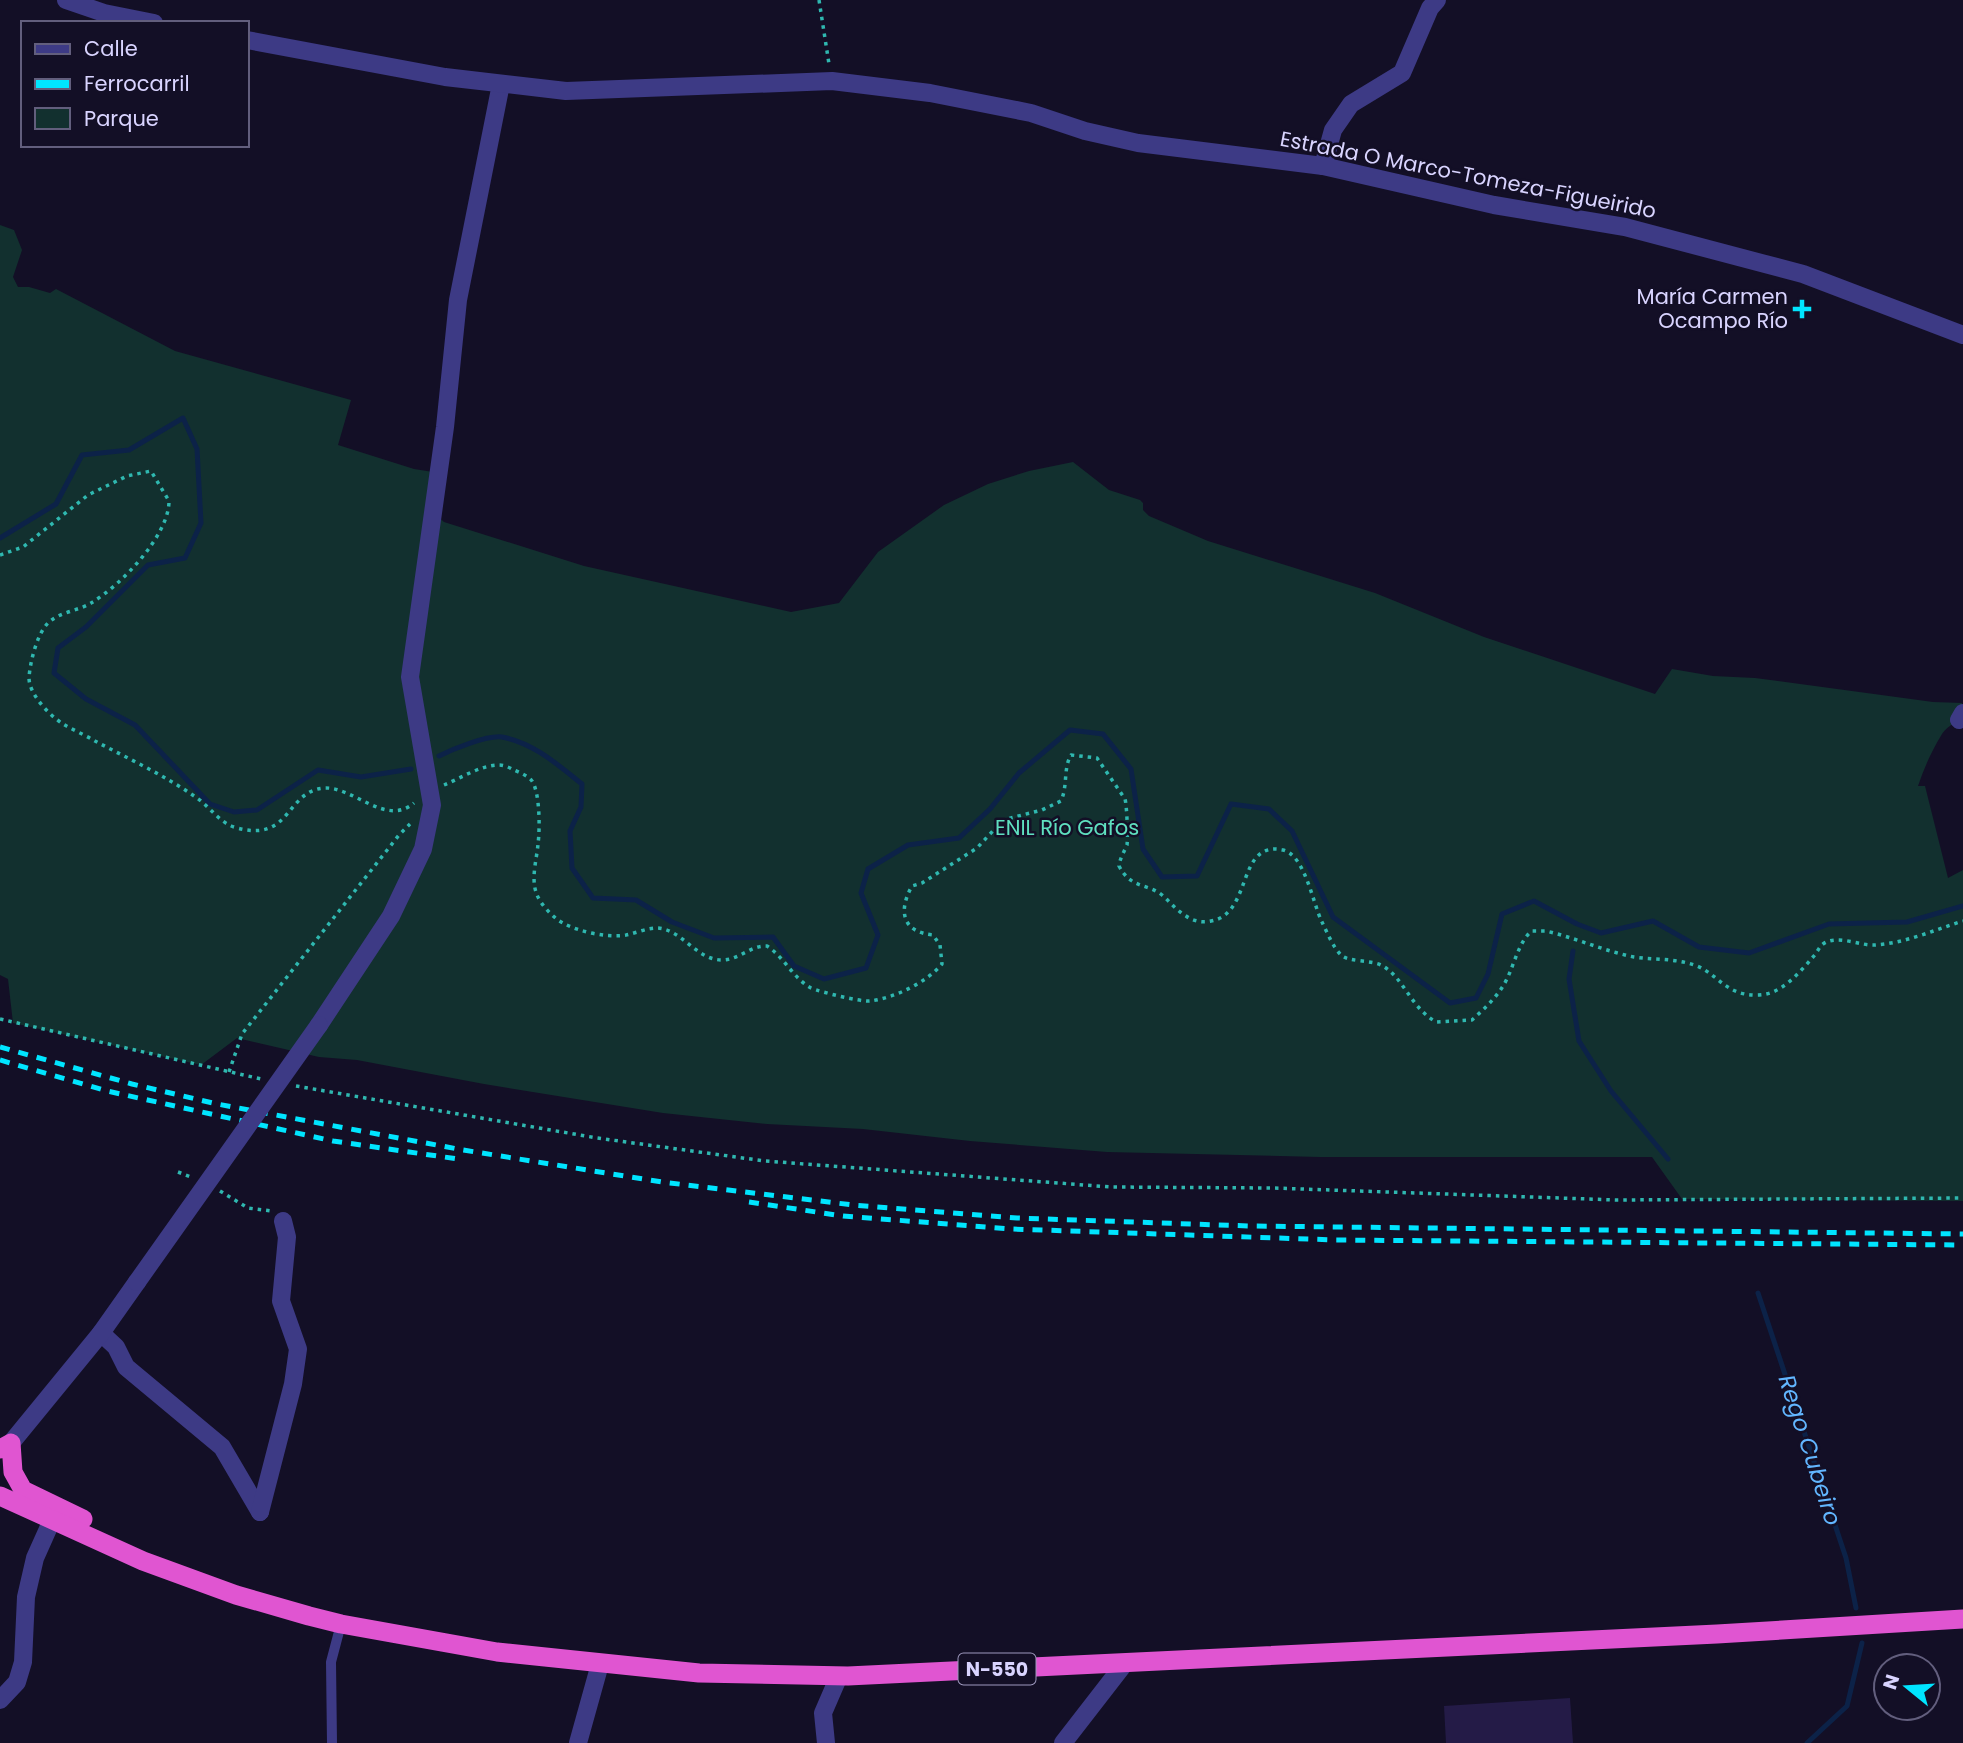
<svg xmlns="http://www.w3.org/2000/svg" width="1963" height="1743" viewBox="0 0 1963 1743" font-family="Poppins,sans-serif">
  <rect width="100%" height="100%" fill="#130f26"/>
  <path fill="#12302f" d="M 0,225 L 14,230 L 22,250 L 13,277 L 18,287 L 29,287 L 50,293 L 56,289 L 175,351 L 351,400 L 338,445 L 414,469 L 433,472 L 433,512 L 444,522 L 584,566 L 791,612 L 839,603 L 878,552 L 944,505 L 988,484 L 1029,471 L 1073,462 L 1109,490 L 1140,500 L 1143,503 L 1143,510 L 1149,516 L 1208,541 L 1375,593 L 1484,637 L 1655,694 L 1672,669 L 1713,676 L 1755,678 L 1933,702 L 1962,703 C 1963,723 1949,723 1942,734 C 1932,750 1924,768 1918,786 L 1925,786 L 1948,878 L 1963,870 L 1963,1201 L 1682,1199 L 1652,1157 L 1320,1157 L 1107,1152 L 970,1141 L 863,1129 L 767,1124 L 663,1113 L 484,1084 L 357,1060 L 319,1057 L 237,1038 L 201,1065 L 13,1023 L 8,979 L 0,975 Z"/>
  <g fill="none" stroke-linecap="round" stroke-linejoin="round">
    <g stroke="#0c2248" stroke-width="5">
      <path d="M 0,538 L 56,504 L 82,455 L 129,450 L 183,418 L 197,449 L 201,523 L 185,558 L 148,565 L 86,627 L 58,648 L 54,673 L 86,699 L 135,725 L 210,804 L 234,812 L 257,810 L 318,770 L 361,777 L 411,769"/>
      <path d="M 439,756 C 453,749 487,735 502,737 C 534,743 558,765 582,784 L 581,807 L 570,831 L 572,868 L 593,898 L 636,900 L 672,922 L 714,938 L 773,937 L 794,966 L 824,979 L 866,968 L 878,935 L 861,893 L 868,869 L 908,845 L 959,838 L 990,809 L 1019,773 L 1070,730 L 1103,734 L 1131,769 L 1143,849 L 1162,877 L 1197,876 L 1231,804 L 1269,809 L 1292,831 L 1333,917 L 1450,1003 L 1476,998 L 1488,974 L 1502,914 L 1534,901 L 1577,924 L 1601,933 L 1653,921 L 1699,947 L 1749,953 L 1829,924 L 1907,922 L 1963,906"/>
      <path d="M 1573,951 L 1569,979 L 1579,1041 L 1611,1091 L 1668,1159"/>
      <path d="M 1758,1293 L 1846,1558 L 1856,1608"/>
      <path d="M 1807,1743 L 1847,1706 L 1862,1643"/>
    </g>
  </g>
  <path fill="#241b47" d="M 1570,1698 L 1573,1743 L 1446,1743 L 1444,1706 Z"/>
  <g fill="none" stroke-linecap="round" stroke-linejoin="round">
    <g stroke="#2fb8b0" stroke-width="3.5" stroke-dasharray="3.5 5" stroke-linecap="butt">
      <path d="M 819,0 L 829,64"/>
      <path d="M 0,555 L 23,547 L 88,495 L 127,476 L 151,471 L 169,501 C 169,536 120,586 91,603 C 78,611 59,612 48,623 C 37,634 30,662 29,678 C 29,694 49,715 63,724 C 73,730 85,735 95,741 C 129,759 166,776 197,798 C 210,807 219,822 234,827 C 292,845 285,790 325,788 C 354,787 386,827 414,803"/>
      <path d="M 444,785 C 461,778 481,765 499,765 C 505,765 510,768 514,770 C 521,773 528,776 532,781 C 540,793 540,829 538,844 C 537,858 531,877 536,892 C 539,903 553,918 563,923 C 579,932 608,938 626,935 C 636,933 647,928 657,928 C 682,929 696,960 722,960 C 739,960 751,945 767,946 C 784,957 793,978 811,988 C 820,992 861,1002 870,1001 C 894,998 926,983 942,964 L 940,945 L 933,935 C 902,932 898,911 912,886 L 922,883 L 977,848 L 1003,820 L 1042,810 L 1061,801 C 1068,785 1063,769 1071,755 L 1097,758 L 1125,799 C 1127,806 1128,838 1127,845 C 1124,852 1120,858 1119,866 C 1131,889 1147,883 1162,895 C 1170,902 1176,910 1186,916 C 1193,921 1202,923 1211,921 C 1253,914 1236,840 1283,850 C 1305,855 1313,904 1322,922 C 1327,932 1333,947 1341,955 C 1348,962 1371,960 1381,965 C 1403,976 1410,1007 1436,1022 L 1472,1020 C 1484,1009 1495,999 1503,986 C 1513,971 1518,941 1532,931 L 1546,931 C 1576,938 1604,951 1634,957 C 1655,960 1676,958 1697,966 C 1719,975 1726,996 1758,995 C 1781,995 1799,973 1813,957 C 1817,953 1819,947 1823,944 C 1837,934 1860,946 1875,945 C 1906,943 1934,930 1963,921"/>
      <path d="M 0,1019 L 261,1079"/>
      <path d="M 229,1072 L 242,1034 L 399,835 L 410,824"/>
      <path d="M 296,1086 L 597,1138 L 765,1161 L 1111,1187 L 1273,1188 L 1617,1200 L 1963,1198"/>
      <path d="M 178,1172 L 191,1177"/>
      <path d="M 220,1191 L 248,1208 L 271,1211"/>
    </g>
    <path stroke="#3d3a85" stroke-width="10" d="M 332,1743 L 331,1662 L 341,1624"/>
    <g stroke="#3d3a85" stroke-width="18">
      <path d="M 1323,166 L 1333,130 L 1351,104 L 1402,73 L 1430,8 L 1437,0"/>
      <path d="M 1959,720 L 1963,713"/>
      <path d="M 319,1025 L 391,916 L 423,849 L 432,805 L 410,677 L 445,427 L 458,300 L 501,84"/>
      <path d="M 101,1333 L 116,1347 L 126,1367 L 222,1447 L 260,1512"/>
      <path d="M 11,1443 L 101,1333 L 137,1282"/>
      <path d="M 260,1512 L 293,1384 L 298,1349 L 281,1301 L 287,1237 L 283,1221"/>
      <path d="M 0,1700 L 17,1682 L 23,1662 L 26,1597 L 35,1558 L 52,1520"/>
      <path d="M 578,1743 L 600,1664"/>
      <path d="M 826,1743 L 823,1713 L 839,1676"/>
      <path d="M 1063,1743 L 1125,1663"/>
    </g>
    <g stroke="#3d3a85" stroke-width="18">
      <path d="M 66,0 L 104,13 L 154,23"/>
      <path d="M 247,40 L 445,77 L 566,91 L 832,81 L 930,93 L 1031,113 L 1085,131 L 1138,143 L 1323,166 L 1494,205 L 1625,227 L 1803,274 L 1963,335"/>
    </g>
    <g stroke="#e055d1" stroke-width="19">
      <path d="M 0,1449 L 11,1443 L 13,1472 L 23,1490 L 83,1519"/>
      <path d="M 0,1496 L 143,1561 L 236,1595 L 309,1616 L 341,1624 L 497,1652 L 699,1673 L 848,1676 L 1717,1634 L 1963,1619"/>
    </g>
    <g stroke="#00e5ff" stroke-width="5" stroke-dasharray="10 9" stroke-linecap="butt">
      <path d="M 0,1047 L 132,1084 L 217,1104 L 463,1150 L 662,1182 L 853,1205 L 1017,1218 L 1249,1226 L 1963,1234"/>
      <path d="M 0,1060 L 107,1091 L 333,1141 L 458,1159"/>
      <path d="M 749,1202 L 843,1216 L 1012,1229 L 1336,1240 L 1963,1245"/>
    </g>
    <path stroke="#3d3a85" stroke-width="18" d="M 137,1282 L 319,1025"/>
  </g>
  <path fill="#00e5ff" stroke="#130f26" stroke-width="2.5" d="M1798.5 298.5h7v7h7v7h-7v7h-7v-7h-7v-7h7z"/>
  <g text-anchor="middle" stroke-width="5" stroke-linejoin="round" paint-order="stroke">
    <rect fill="#130f26" stroke="#9e99be" stroke-width="2" x="958.5" y="1653.5" width="77" height="31" rx="5"/>
    <g font-size="19" font-weight="bold" fill="#d9d4ff">
      <text x="997" y="1676">N-550</text>
    </g>
    <g font-size="21" fill="#d9d4ff" stroke="#130f26">
      <text transform="translate(1468 175) rotate(11)" y="7">Estrada O Marco-Tomeza-Figueirido</text>
    </g>
    <g font-size="21" fill="#d9d4ff" stroke="#130f26" text-anchor="end">
      <text x="1788" y="304">María Carmen<tspan x="1788" dy="24">Ocampo Río</tspan></text>
    </g>
    <g font-size="21" fill="#5fe0c0" stroke="#130f26">
      <text x="1067" y="835">ENIL Río Gafos</text>
    </g>
    <g font-size="23" font-style="italic" fill="#62b6ff" stroke="#130f26">
      <text transform="translate(1810 1450) rotate(72)" y="8">Rego Cubeiro</text>
    </g>
  </g>
  <rect x="21" y="21" width="228" height="126" fill="#130f26" stroke="#625e7d" stroke-width="2"/>
  <rect x="35" y="44" width="35" height="10" fill="#3d3a85" stroke="#625e7d" stroke-width="2"/>
  <text x="84" y="56" font-size="21" fill="#d9d4ff">Calle</text>
  <rect x="35" y="79" width="35" height="10" fill="#00e5ff" stroke="#625e7d" stroke-width="2"/>
  <text x="84" y="91" font-size="21" fill="#d9d4ff">Ferrocarril</text>
  <rect x="35" y="108" width="35" height="21" fill="#12302f" stroke="#625e7d" stroke-width="2"/>
  <text x="84" y="126" font-size="21" fill="#d9d4ff">Parque</text>
  <g transform="translate(1907 1687) rotate(288)"><circle r="33" fill="#130f26" stroke="#625e7d" stroke-width="2"/>
  <path d="M0-5L12 26L0 18L-12 26Z" fill="#00e5ff"/>
  <text y="-10" font-size="19" font-weight="bold" text-anchor="middle" fill="#d9d4ff">N</text>
  </g>
</svg>
